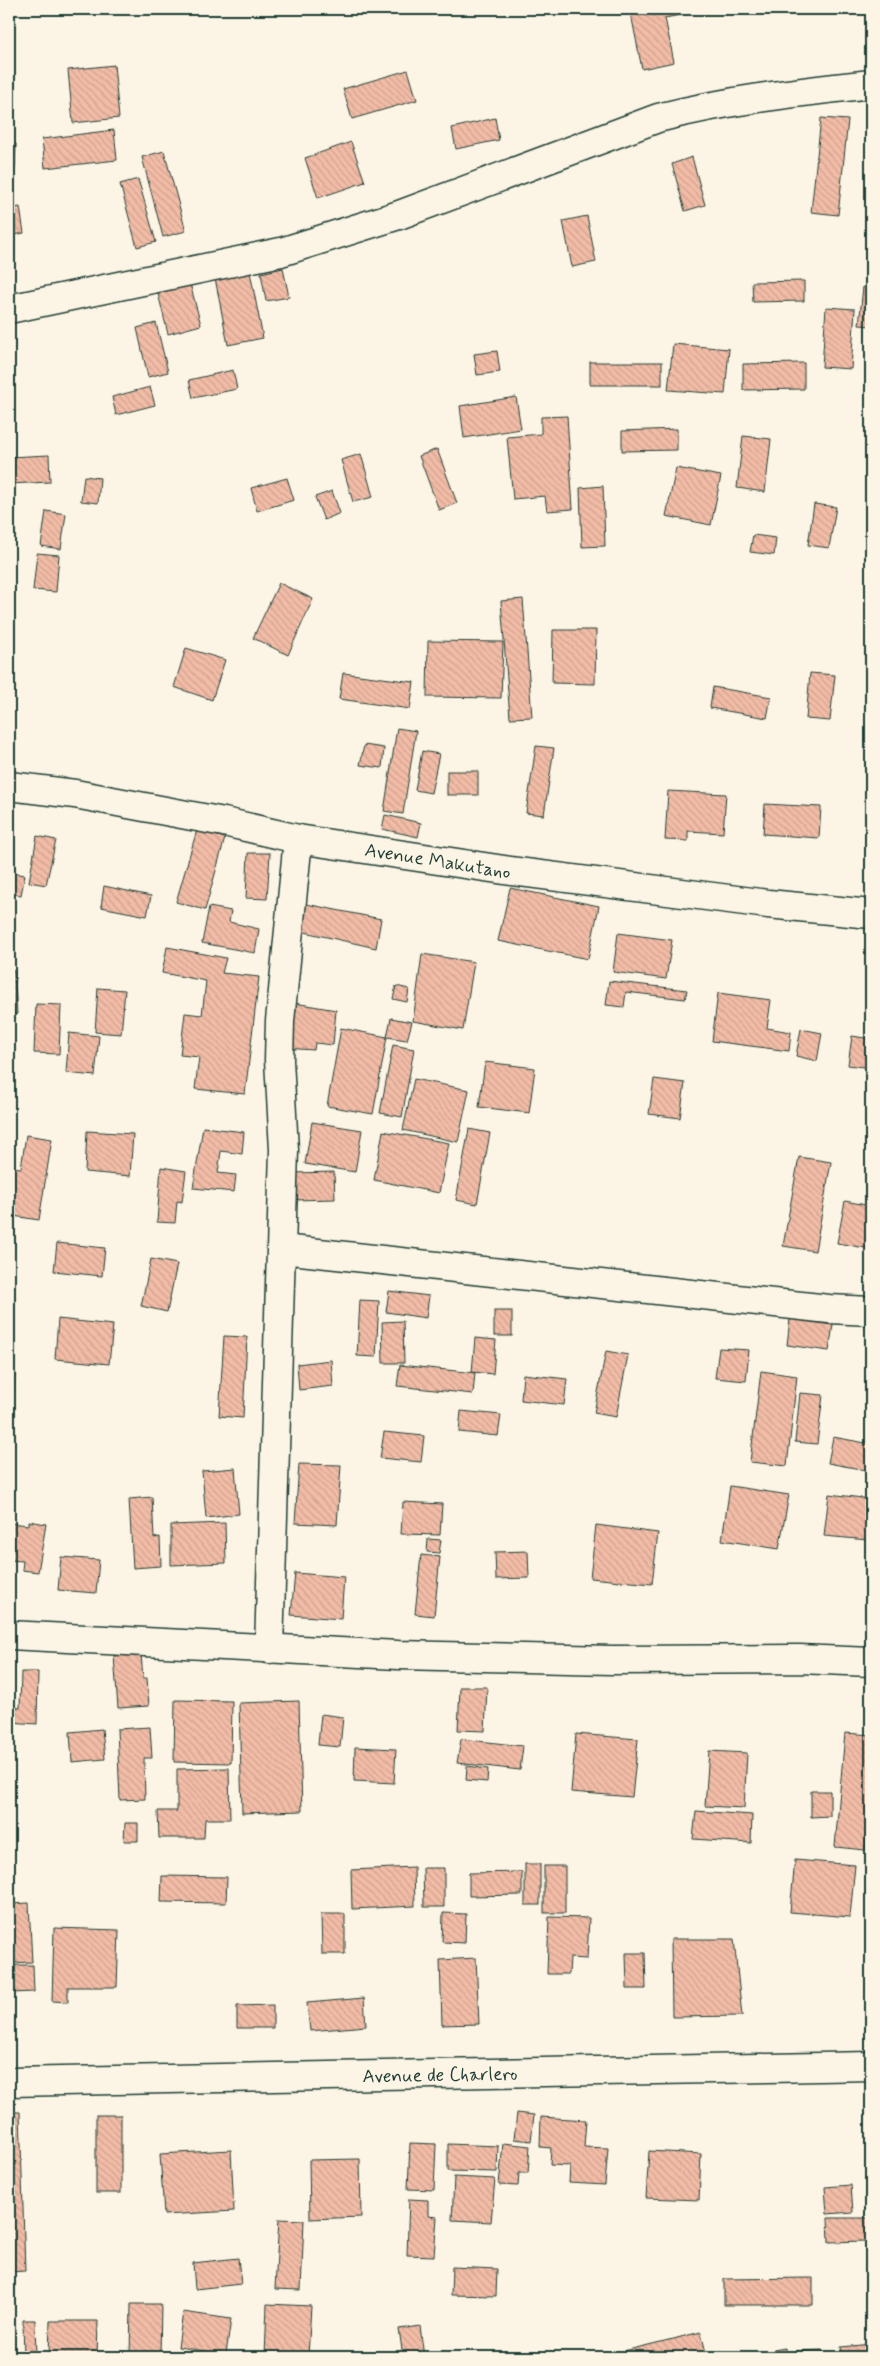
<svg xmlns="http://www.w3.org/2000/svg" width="880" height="2366" viewBox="0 0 880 2366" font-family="Mynerve,sans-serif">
  <defs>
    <pattern id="building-back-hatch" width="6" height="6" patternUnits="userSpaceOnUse" patternTransform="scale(1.25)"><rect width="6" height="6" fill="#f2bca6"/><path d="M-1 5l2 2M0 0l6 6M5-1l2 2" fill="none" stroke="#cfa290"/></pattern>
  </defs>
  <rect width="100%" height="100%" fill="#fcf5e5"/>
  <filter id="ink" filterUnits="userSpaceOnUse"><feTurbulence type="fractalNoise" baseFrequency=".02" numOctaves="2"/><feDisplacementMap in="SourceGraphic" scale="10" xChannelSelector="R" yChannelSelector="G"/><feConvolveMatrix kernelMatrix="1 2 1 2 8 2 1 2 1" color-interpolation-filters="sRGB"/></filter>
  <g filter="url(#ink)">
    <g fill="url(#building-back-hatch)" stroke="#1f3d34">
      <path d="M 630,9 L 690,9 L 691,13 L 665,18 L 674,62 L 642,69 Z"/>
      <path d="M 114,65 L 119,118 L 73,123 L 68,70 Z"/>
      <path d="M 408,70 L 417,100 L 352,119 L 343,89 Z"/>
      <path d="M 495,118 L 499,140 L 456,149 L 452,128 Z"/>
      <path d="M 821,118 L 848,120 L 838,215 L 811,212 Z"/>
      <path d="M 114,130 L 117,160 L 45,168 L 42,139 Z"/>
      <path d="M 351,142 L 365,182 L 318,198 L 305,158 Z"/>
      <path d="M 9,143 L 16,144 L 15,168 L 9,168 Z"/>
      <path d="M 164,151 L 186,231 L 163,237 L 142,157 Z"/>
      <path d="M 692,157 L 705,205 L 685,211 L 672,164 Z"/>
      <path d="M 138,179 L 156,242 L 137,247 L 120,184 Z"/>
      <path d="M 20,207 L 24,233 L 9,236 L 9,209 Z"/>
      <path d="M 587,216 L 596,262 L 572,267 L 563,221 Z"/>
      <path d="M 283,268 L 289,297 L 266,301 L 261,273 Z"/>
      <path d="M 250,272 L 263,338 L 228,345 L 215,278 Z"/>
      <path d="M 189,280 L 201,325 L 168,334 L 157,289 Z"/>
      <path d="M 804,281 L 804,301 L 753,302 L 752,282 Z"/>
      <path d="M 863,287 L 871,288 L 871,326 L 859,325 Z"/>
      <path d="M 826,307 L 855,309 L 851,369 L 822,367 Z"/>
      <path d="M 156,323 L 168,372 L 148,377 L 137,328 Z"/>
      <path d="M 673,344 L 729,349 L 725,394 L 668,390 Z"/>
      <path d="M 497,351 L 500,372 L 477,375 L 474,354 Z"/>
      <rect x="590" y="362" width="72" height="23"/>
      <path d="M 804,363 L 804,389 L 743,390 L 743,364 Z"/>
      <path d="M 233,370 L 237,389 L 193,398 L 189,380 Z"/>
      <path d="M 150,387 L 155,405 L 116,415 L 112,397 Z"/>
      <path d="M 516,397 L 521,429 L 464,438 L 460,406 Z"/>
      <path d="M 567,416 L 573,509 L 547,511 L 545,496 L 513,499 L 507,437 L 541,434 L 541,417 Z"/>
      <path d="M 677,429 L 677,450 L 622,451 L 622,431 Z"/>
      <path d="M 743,436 L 771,439 L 765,492 L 737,488 Z"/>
      <path d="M 437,449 L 457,503 L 439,510 L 419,456 Z"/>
      <path d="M 361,454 L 373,497 L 353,502 L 341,460 Z"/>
      <path d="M 49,455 L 50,482 L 9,484 L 9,457 Z"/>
      <path d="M 676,468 L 721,476 L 711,525 L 666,516 Z"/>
      <path d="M 84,476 L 100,478 L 98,503 L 81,501 Z"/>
      <path d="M 287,478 L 294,500 L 257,511 L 251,488 Z"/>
      <path d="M 603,486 L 605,546 L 582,547 L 580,488 Z"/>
      <path d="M 332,491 L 340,513 L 324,520 L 315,497 Z"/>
      <path d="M 814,504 L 836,507 L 829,548 L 808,545 Z"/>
      <path d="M 46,511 L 66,514 L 61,549 L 41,546 Z"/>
      <path d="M 753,535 L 776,538 L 774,555 L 750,552 Z"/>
      <path d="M 37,553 L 59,555 L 56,592 L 33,590 Z"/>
      <path d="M 279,583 L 313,599 L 288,655 L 253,638 Z"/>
      <path d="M 523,599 L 532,717 L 510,718 L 501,601 Z"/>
      <path d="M 553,630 L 596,630 L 595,684 L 552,683 Z"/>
      <path d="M 428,641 L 503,642 L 501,698 L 427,697 Z"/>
      <path d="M 186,648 L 225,660 L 212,700 L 174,687 Z"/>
      <path d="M 343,673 L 414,682 L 410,709 L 339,699 Z"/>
      <path d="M 810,673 L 835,675 L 830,721 L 806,719 Z"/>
      <path d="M 713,687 L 771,697 L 767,718 L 710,708 Z"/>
      <path d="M 397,728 L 416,731 L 403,814 L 384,811 Z"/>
      <path d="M 364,745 L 384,748 L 382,768 L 360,765 Z"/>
      <path d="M 536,746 L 554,748 L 544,815 L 526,813 Z"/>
      <path d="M 422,751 L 439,754 L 431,793 L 415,790 Z"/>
      <path d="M 870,769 L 871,769 L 871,805 L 867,805 Z"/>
      <rect x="447" y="771" width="31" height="24"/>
      <path d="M 668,791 L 726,794 L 723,833 L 688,831 L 688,841 L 665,840 Z"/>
      <path d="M 765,804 L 821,807 L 819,838 L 763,834 Z"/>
      <path d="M 385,815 L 421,823 L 418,837 L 382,829 Z"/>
      <path d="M 197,830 L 225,838 L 205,910 L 176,902 Z"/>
      <path d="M 37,836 L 56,840 L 46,885 L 29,882 Z"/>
      <path d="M 248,853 L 270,853 L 267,899 L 246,898 Z"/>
      <path d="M 9,872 L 25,875 L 21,895 L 9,893 Z"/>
      <path d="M 104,886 L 151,896 L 147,916 L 101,907 Z"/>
      <path d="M 510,888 L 599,906 L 588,959 L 498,941 Z"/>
      <path d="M 306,904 L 381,919 L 376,948 L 300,931 Z"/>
      <path d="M 209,907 L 231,911 L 229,922 L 259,929 L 255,953 L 202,943 Z"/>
      <path d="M 618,933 L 672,940 L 666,979 L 613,972 Z"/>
      <path d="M 167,947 L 226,958 L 222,973 L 259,977 L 245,1094 L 195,1089 L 199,1057 L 180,1055 L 185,1013 L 202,1015 L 206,981 L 162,973 Z"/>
      <path d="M 422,954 L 474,962 L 463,1030 L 413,1021 Z"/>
      <path d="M 9,970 L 14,970 L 17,1014 L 9,1014 Z"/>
      <path d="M 609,981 L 687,990 L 685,999 L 626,992 L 624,1007 L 606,1005 Z"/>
      <path d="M 396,986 L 409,989 L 407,1002 L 393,999 Z"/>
      <path d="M 98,988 L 125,990 L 121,1034 L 95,1032 Z"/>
      <path d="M 718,993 L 771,1000 L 767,1028 L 791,1032 L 789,1051 L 712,1041 Z"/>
      <path d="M 289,1002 L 336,1010 L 333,1045 L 315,1043 L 314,1050 L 284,1048 Z"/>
      <path d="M 36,1004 L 61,1005 L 59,1054 L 34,1053 Z"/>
      <path d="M 391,1018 L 412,1022 L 407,1040 L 387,1037 Z"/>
      <path d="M 341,1028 L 387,1037 L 373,1114 L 327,1106 Z"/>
      <path d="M 801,1029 L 822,1033 L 817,1061 L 796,1056 Z"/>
      <path d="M 69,1033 L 99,1036 L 95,1076 L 66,1073 Z"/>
      <path d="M 852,1036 L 871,1039 L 871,1068 L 848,1065 Z"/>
      <path d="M 393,1045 L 414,1049 L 402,1117 L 380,1113 Z"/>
      <path d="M 485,1062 L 535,1068 L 529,1113 L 479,1107 Z"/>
      <path d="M 414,1079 L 469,1090 L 458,1142 L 403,1130 Z"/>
      <path d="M 654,1079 L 685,1083 L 680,1118 L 649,1114 Z"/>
      <path d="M 312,1122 L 362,1130 L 355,1172 L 305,1164 Z"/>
      <path d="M 203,1127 L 244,1132 L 242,1154 L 221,1151 L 218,1173 L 236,1175 L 234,1192 L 193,1188 Z"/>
      <path d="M 469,1129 L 490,1133 L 477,1204 L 456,1200 Z"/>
      <path d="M 87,1131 L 133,1134 L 130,1176 L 85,1172 Z"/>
      <path d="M 383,1131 L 449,1143 L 439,1193 L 374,1180 Z"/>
      <path d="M 26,1135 L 52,1139 L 39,1220 L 13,1216 L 15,1199 L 9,1198 L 9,1167 L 21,1168 Z"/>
      <path d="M 799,1157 L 831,1162 L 815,1251 L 783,1246 Z"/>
      <path d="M 161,1167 L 186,1171 L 182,1202 L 177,1201 L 175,1223 L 157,1222 Z"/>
      <path d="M 334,1172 L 335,1199 L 293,1200 L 292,1173 Z"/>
      <path d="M 845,1201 L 871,1206 L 871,1249 L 837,1243 Z"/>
      <path d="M 57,1243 L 105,1248 L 102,1276 L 54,1271 Z"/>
      <path d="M 151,1259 L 177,1264 L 167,1312 L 141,1306 Z"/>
      <path d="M 389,1291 L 429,1296 L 426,1318 L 386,1312 Z"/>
      <path d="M 360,1300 L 379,1301 L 376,1357 L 357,1356 Z"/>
      <rect x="494" y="1311" width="18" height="25"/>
      <path d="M 58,1319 L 113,1325 L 109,1364 L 55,1359 Z"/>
      <path d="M 790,1319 L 833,1325 L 829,1351 L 787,1345 Z"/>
      <path d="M 403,1321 L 404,1363 L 383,1363 L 382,1322 Z"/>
      <path d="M 224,1336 L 247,1337 L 243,1418 L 219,1416 Z"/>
      <path d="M 475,1338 L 496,1340 L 493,1374 L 472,1372 Z"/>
      <path d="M 719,1348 L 749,1350 L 746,1381 L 715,1378 Z"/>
      <path d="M 606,1351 L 628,1355 L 616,1417 L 594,1413 Z"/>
      <path d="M 331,1360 L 333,1386 L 299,1390 L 297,1364 Z"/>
      <path d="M 400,1365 L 475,1373 L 473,1394 L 397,1386 Z"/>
      <path d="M 761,1371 L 797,1376 L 787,1466 L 750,1462 Z"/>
      <path d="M 9,1373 L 15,1373 L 13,1411 L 9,1411 Z"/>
      <path d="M 523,1374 L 567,1379 L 564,1405 L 521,1400 Z"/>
      <path d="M 800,1393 L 823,1395 L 817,1444 L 795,1442 Z"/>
      <path d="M 461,1411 L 501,1415 L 498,1436 L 459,1432 Z"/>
      <path d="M 384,1432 L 424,1436 L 421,1462 L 380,1458 Z"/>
      <path d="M 833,1437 L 871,1444 L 871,1471 L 828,1463 Z"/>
      <path d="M 299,1464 L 341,1465 L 337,1525 L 295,1523 Z"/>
      <path d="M 235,1468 L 239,1514 L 206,1518 L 202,1471 Z"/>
      <path d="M 730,1486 L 789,1495 L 779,1549 L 722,1540 Z"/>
      <path d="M 829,1494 L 871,1499 L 868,1540 L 824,1536 Z"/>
      <path d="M 152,1497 L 154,1538 L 160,1537 L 161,1566 L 133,1568 L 129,1499 Z"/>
      <path d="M 403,1502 L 442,1504 L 440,1535 L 401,1534 Z"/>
      <path d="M 29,1521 L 46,1524 L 38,1572 L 22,1570 L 23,1561 L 9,1560 L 9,1523 L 29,1525 Z"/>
      <path d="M 225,1523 L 226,1563 L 171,1565 L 171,1525 Z"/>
      <path d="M 596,1525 L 658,1533 L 652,1584 L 590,1578 Z"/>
      <path d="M 428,1539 L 441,1540 L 439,1553 L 427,1552 Z"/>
      <path d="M 528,1551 L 529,1578 L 496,1579 L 495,1552 Z"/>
      <path d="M 421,1555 L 440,1557 L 434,1616 L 415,1614 Z"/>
      <path d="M 61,1557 L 99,1560 L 96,1593 L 58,1590 Z"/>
      <path d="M 295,1573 L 344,1577 L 341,1619 L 291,1615 Z"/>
      <path d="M 141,1654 L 143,1678 L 147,1678 L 149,1706 L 118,1708 L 114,1656 Z"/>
      <path d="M 21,1672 L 38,1672 L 37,1724 L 9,1722 L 9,1692 L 12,1691 L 12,1707 L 20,1708 Z"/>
      <path d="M 460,1687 L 487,1687 L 485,1731 L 458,1730 Z"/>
      <path d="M 175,1700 L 232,1701 L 231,1763 L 174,1762 Z"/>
      <path d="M 299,1701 L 302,1811 L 242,1813 L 239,1703 Z"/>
      <path d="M 321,1714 L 343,1717 L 340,1747 L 318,1745 Z"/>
      <path d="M 150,1727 L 152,1758 L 144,1758 L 145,1799 L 120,1800 L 117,1729 Z"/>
      <path d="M 102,1729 L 105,1759 L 72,1762 L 70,1732 Z"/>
      <path d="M 845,1733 L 871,1735 L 871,1779 L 865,1850 L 835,1847 Z"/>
      <path d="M 576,1734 L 638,1739 L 632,1797 L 571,1792 Z"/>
      <path d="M 461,1739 L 523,1746 L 520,1770 L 457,1763 Z"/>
      <path d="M 355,1747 L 396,1749 L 394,1783 L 354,1781 Z"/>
      <path d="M 709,1751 L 747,1753 L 744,1808 L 705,1806 Z"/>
      <path d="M 467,1766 L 488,1769 L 487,1782 L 466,1780 Z"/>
      <path d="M 229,1768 L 230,1819 L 205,1819 L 204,1838 L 159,1838 L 158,1811 L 177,1811 L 177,1769 Z"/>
      <path d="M 811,1791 L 830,1791 L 830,1816 L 811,1817 Z"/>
      <path d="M 696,1811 L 752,1815 L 751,1843 L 693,1839 Z"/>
      <path d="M 125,1823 L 138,1823 L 138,1841 L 124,1841 Z"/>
      <path d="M 795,1860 L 855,1865 L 850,1917 L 790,1912 Z"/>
      <rect x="525" y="1864" width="15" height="41"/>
      <rect x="544" y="1866" width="21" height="47"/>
      <path d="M 414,1867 L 415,1906 L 352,1909 L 351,1870 Z"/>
      <path d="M 423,1868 L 444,1868 L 444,1907 L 424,1907 Z"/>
      <path d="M 522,1872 L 522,1895 L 469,1896 L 469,1873 Z"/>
      <path d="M 162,1876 L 227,1877 L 226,1903 L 161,1902 Z"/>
      <path d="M 29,1903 L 32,1962 L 9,1963 L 9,1944 L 12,1944 L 9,1904 Z"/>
      <path d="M 443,1913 L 466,1914 L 465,1943 L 442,1942 Z"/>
      <path d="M 321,1914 L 345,1914 L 345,1954 L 322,1954 Z"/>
      <path d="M 549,1917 L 589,1918 L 587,1959 L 570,1958 L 569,1974 L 547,1974 Z"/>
      <path d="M 54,1928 L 119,1930 L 117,1987 L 68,1987 L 68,2002 L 52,2001 Z"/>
      <path d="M 671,1939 L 734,1939 L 742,2016 L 672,2017 Z"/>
      <path d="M 626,1953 L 645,1953 L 646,1989 L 627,1989 Z"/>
      <path d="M 476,1958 L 479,2024 L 442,2025 L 440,1960 Z"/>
      <path d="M 11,1965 L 33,1965 L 34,1992 L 11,1993 Z"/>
      <path d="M 364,1998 L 366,2026 L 310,2031 L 307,2003 Z"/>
      <path d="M 273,2005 L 273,2028 L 237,2028 L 237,2006 Z"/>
      <path d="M 9,2112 L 20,2112 L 25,2271 L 9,2272 Z"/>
      <path d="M 517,2113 L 534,2115 L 531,2141 L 514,2139 Z"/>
      <rect x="96" y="2115" width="25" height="78"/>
      <path d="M 541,2117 L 586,2120 L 584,2147 L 608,2148 L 605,2185 L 569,2183 L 570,2166 L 550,2165 L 551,2148 L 540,2147 Z"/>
      <path d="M 410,2143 L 436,2144 L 434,2190 L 408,2189 Z"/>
      <path d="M 503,2143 L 530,2146 L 528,2173 L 519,2173 L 518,2186 L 499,2185 Z"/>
      <path d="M 868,2143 L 871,2143 L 871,2201 Z"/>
      <path d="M 448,2144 L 498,2146 L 497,2172 L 448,2171 Z"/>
      <path d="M 231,2150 L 234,2211 L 164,2215 L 160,2154 Z"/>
      <path d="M 649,2151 L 701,2154 L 699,2200 L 646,2198 Z"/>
      <path d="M 360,2159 L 361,2217 L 310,2219 L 309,2160 Z"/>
      <path d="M 454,2177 L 495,2179 L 491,2222 L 452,2220 Z"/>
      <path d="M 851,2185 L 853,2212 L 827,2214 L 825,2187 Z"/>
      <path d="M 409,2199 L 428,2200 L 428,2216 L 437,2217 L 434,2256 L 407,2255 Z"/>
      <path d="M 828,2218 L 871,2218 L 871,2257 L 867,2258 L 866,2241 L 829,2242 Z"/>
      <path d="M 279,2219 L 304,2220 L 301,2290 L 275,2289 Z"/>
      <path d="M 238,2258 L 241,2284 L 195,2289 L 193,2263 Z"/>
      <path d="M 452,2267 L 497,2269 L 496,2296 L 451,2295 Z"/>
      <path d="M 813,2278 L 813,2305 L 724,2305 L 724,2279 Z"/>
      <path d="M 131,2304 L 161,2304 L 160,2357 L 130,2357 Z"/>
      <path d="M 267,2304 L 311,2306 L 308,2357 L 265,2357 Z"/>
      <path d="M 183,2312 L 231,2319 L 226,2354 L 178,2347 Z"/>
      <path d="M 23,2320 L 35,2320 L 36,2357 L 24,2357 Z"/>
      <path d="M 50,2321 L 98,2321 L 97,2357 L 49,2357 Z"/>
      <path d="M 420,2326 L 424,2357 L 403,2357 L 399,2329 Z"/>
      <path d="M 701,2332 L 707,2357 L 625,2357 L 624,2351 Z"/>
      <path d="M 871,2344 L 871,2357 L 842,2357 L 841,2347 Z"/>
      <path d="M 785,2348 L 786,2357 L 735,2357 Z"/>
      <path d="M 823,2350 L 823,2357 L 797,2357 L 797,2351 Z"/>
    </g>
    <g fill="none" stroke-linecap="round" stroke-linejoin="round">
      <defs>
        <g id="minor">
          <path d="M 9,309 L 281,252 L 399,215 L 658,118 C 728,100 799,92 871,84"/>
          <path d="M 9,786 L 75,794 L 224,822 L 298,839 L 511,871 L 768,904 L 871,914"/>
          <path d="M 282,1249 L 829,1309 L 871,1311"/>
          <path d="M 9,1635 L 398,1655 L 612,1660 L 799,1659 L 871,1662"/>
          <path d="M 269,1649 L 284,1150 L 279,1060 L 280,1021 L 298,839"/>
          <path d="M 9,2082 L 871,2066"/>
        </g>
      </defs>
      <use href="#minor" stroke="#1f3d34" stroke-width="31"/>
      <use href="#minor" stroke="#fcf5e5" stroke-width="28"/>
    </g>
  </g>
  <g text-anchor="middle" stroke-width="5" stroke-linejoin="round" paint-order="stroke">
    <g font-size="19" fill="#1f3d34" stroke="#fcf5e5">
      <text transform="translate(438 860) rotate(9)" y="7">Avenue Makutano</text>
      <text transform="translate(440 2074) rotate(-1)" y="7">Avenue de Charlero</text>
    </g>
  </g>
  <rect width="880" height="2366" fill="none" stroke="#fcf5e5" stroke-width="30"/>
  <rect x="15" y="15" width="850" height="2336" fill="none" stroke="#1f3d34" stroke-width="2" filter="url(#ink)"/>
</svg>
